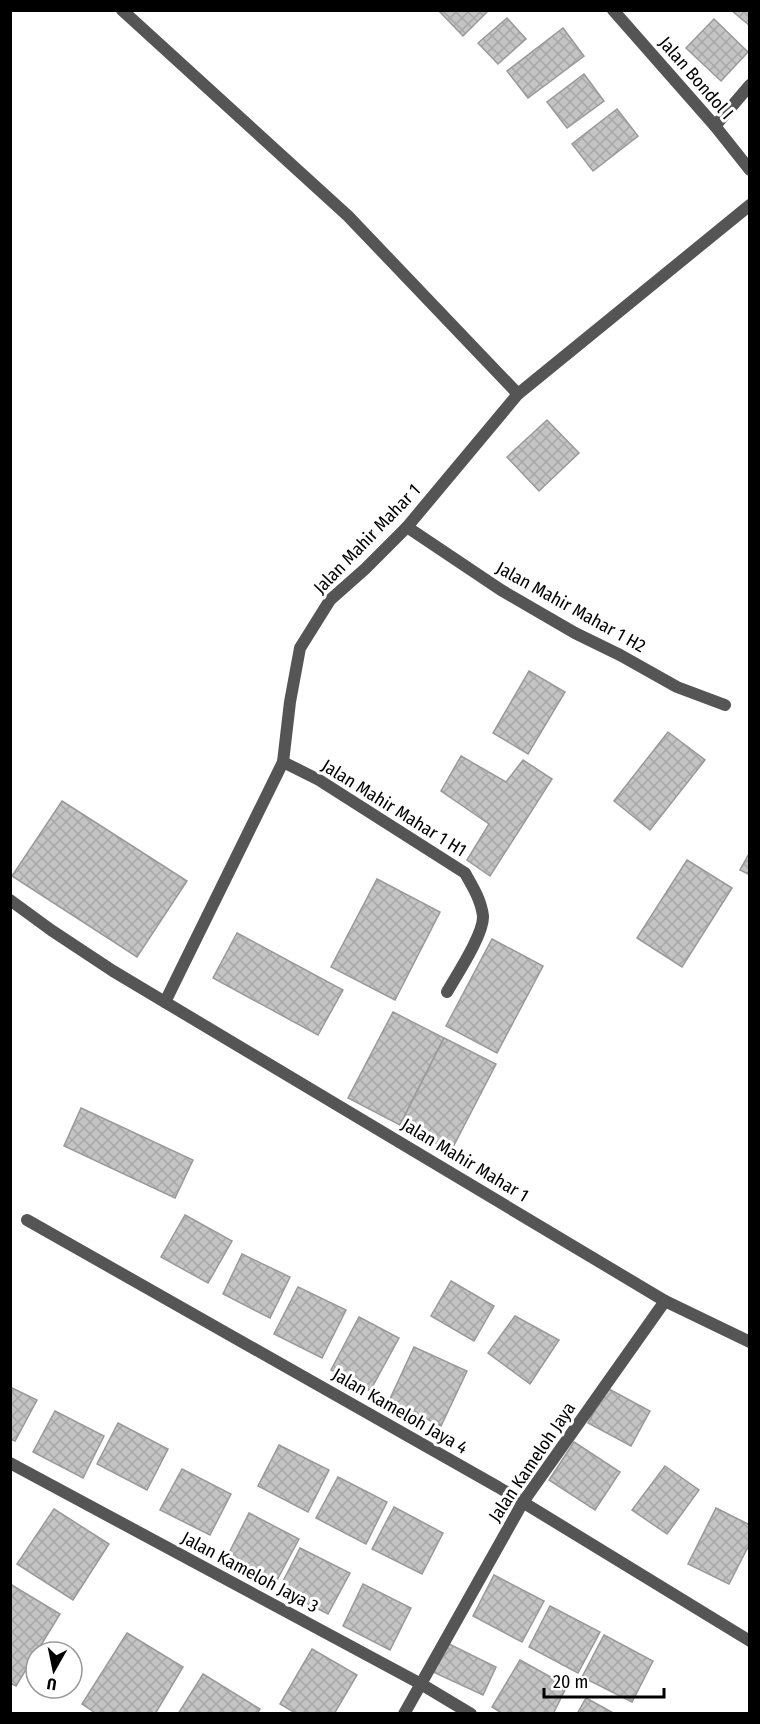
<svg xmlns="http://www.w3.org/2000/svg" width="760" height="1724" viewBox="0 0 760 1724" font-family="'Fira Sans Condensed',sans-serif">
  <defs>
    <pattern id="building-cross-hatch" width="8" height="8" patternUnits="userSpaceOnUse" patternTransform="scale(1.5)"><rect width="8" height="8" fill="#c4c4c4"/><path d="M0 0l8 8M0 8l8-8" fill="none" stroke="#a7a7a7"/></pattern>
  </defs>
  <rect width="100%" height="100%" fill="#fff"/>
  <g fill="url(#building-cross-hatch)" stroke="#999" stroke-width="1.5">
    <path d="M 438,10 L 489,10 L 463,36 Z"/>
    <path d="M 731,10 L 750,10 L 750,26 Z"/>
    <path d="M 507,18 L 526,39 L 498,64 L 478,43 Z"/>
    <path d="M 714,19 L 748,52 L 721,81 L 686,48 Z"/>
    <path d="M 563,28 L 584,56 L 528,98 L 507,71 Z"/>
    <path d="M 584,74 L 604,101 L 567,128 L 547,102 Z"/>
    <path d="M 617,109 L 638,136 L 593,171 L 572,144 Z"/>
    <path d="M 547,420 L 579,453 L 539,491 L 507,457 Z"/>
    <path d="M 529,671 L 565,692 L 528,754 L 493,733 Z"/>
    <path d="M 668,732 L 705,760 L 650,830 L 614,801 Z"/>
    <path d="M 461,756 L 506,782 L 523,760 L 552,779 L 490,876 L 467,860 L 489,824 L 441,791 Z"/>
    <path d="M 62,801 L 187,881 L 137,957 L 12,876 Z"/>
    <path d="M 750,852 L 750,875 L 740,870 Z"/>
    <path d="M 687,860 L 732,888 L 682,967 L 637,938 Z"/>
    <path d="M 377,879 L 440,912 L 395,1000 L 331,967 Z"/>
    <path d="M 237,933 L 343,990 L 318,1035 L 213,978 Z"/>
    <path d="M 492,939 L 543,966 L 497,1053 L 446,1026 Z"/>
    <path d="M 393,1012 L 444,1038 L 400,1125 L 348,1098 Z"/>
    <path d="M 444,1038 L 496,1064 L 451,1151 L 400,1125 Z"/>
    <path d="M 81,1108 L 193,1160 L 175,1198 L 64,1146 Z"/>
    <path d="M 185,1215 L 232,1241 L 208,1283 L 161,1257 Z"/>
    <path d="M 242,1254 L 290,1277 L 270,1318 L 223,1294 Z"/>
    <path d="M 451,1281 L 494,1306 L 474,1341 L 431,1316 Z"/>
    <path d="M 298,1287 L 346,1310 L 322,1358 L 274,1334 Z"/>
    <path d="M 515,1316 L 559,1340 L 530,1384 L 488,1353 Z"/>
    <path d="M 359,1317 L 399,1338 L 370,1391 L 331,1370 Z"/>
    <path d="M 414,1347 L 467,1371 L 441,1426 L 389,1401 Z"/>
    <path d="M 10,1387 L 37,1400 L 15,1441 L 10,1439 Z"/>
    <path d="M 607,1388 L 650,1411 L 631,1446 L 588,1423 Z"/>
    <path d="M 55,1411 L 104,1436 L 83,1478 L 33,1452 Z"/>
    <path d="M 118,1423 L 168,1449 L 147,1490 L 97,1464 Z"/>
    <path d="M 574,1442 L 620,1472 L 595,1510 L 549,1480 Z"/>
    <path d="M 279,1445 L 329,1470 L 308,1512 L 258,1486 Z"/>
    <path d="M 665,1466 L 699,1490 L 667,1534 L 632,1510 Z"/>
    <path d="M 182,1469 L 231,1494 L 210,1535 L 160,1510 Z"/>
    <path d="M 338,1477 L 387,1502 L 366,1544 L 316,1518 Z"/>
    <path d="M 394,1507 L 443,1533 L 422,1574 L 372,1549 Z"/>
    <path d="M 716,1508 L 750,1525 L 750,1543 L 729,1584 L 688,1564 Z"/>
    <path d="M 54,1509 L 109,1544 L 73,1600 L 17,1564 Z"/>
    <path d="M 249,1513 L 299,1539 L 277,1580 L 228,1555 Z"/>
    <path d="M 300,1548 L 350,1573 L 328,1614 L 279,1589 Z"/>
    <path d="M 494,1575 L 544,1601 L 522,1642 L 473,1616 Z"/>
    <path d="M 10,1584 L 60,1614 L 16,1686 L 10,1683 Z"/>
    <path d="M 363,1584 L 411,1608 L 390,1650 L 343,1626 Z"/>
    <path d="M 550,1606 L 600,1632 L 578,1673 L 529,1647 Z"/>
    <path d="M 127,1633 L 183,1667 L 155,1714 L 97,1714 L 82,1704 Z"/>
    <path d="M 604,1635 L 653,1661 L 632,1702 L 582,1677 Z"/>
    <path d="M 447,1643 L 496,1667 L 483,1695 L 433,1672 Z"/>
    <path d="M 312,1649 L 357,1675 L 334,1714 L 297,1714 L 280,1704 Z"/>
    <path d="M 520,1660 L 567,1686 L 553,1714 L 503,1714 L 492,1707 Z"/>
    <path d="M 203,1674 L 260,1709 L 257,1714 L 178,1714 Z"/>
    <path d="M 586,1698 L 615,1714 L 577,1714 Z"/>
  </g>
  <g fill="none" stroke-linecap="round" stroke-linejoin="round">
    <g stroke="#555" stroke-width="12">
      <path d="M 122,10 L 348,216 L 518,394"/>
      <path d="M 613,10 L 715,126 L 750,170"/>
      <path d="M 715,126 L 750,85"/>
      <path d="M 407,527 L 501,590 L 575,633 L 620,655 L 677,687 L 725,705"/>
      <path d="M 283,762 L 319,780 L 465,873 C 473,887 481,900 483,916 C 484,934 456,976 447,992"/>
      <path d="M 10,900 L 51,930 L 113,971 L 665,1301 L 750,1342"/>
      <path d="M 165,1002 L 283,762 L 290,702 L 300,648 L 330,600 L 365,569 L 407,527 L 518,394 L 750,205"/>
      <path d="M 27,1220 L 498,1487 L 750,1641"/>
      <path d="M 10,1463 L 421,1684 L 471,1714"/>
      <path d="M 404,1714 L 523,1502 L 665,1301"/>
    </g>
  </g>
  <g text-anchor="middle" stroke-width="6" stroke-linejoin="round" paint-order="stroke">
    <g font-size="18" fill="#000" stroke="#fff">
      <text transform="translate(696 78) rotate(49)" y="6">Jalan Bondol I</text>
      <text transform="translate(367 539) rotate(-46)" y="6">Jalan Mahir Mahar 1</text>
      <text transform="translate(571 607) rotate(29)" y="6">Jalan Mahir Mahar 1 H2</text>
      <text transform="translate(394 808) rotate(32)" y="6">Jalan Mahir Mahar 1 H1</text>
      <text transform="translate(465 1160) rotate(31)" y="6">Jalan Mahir Mahar 1</text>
      <text transform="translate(400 1411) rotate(30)" y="6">Jalan Kameloh Jaya 4</text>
      <text transform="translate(532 1462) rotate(-56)" y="6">Jalan Kameloh Jaya</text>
      <text transform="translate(250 1572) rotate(28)" y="6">Jalan Kameloh Jaya 3</text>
    </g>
  </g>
  <rect width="760" height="1724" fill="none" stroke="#000000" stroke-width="24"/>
  <g transform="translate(54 1670) rotate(189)"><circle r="28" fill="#ffffff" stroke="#999999" stroke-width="1.5"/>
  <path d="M0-4.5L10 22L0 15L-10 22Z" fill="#000000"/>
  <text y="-9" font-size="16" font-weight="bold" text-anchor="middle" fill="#000000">U</text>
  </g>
  <path d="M544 1688v9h120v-9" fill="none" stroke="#000000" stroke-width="3"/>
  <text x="553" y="1688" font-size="18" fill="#000000" stroke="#ffffff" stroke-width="4.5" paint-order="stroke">20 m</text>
</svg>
